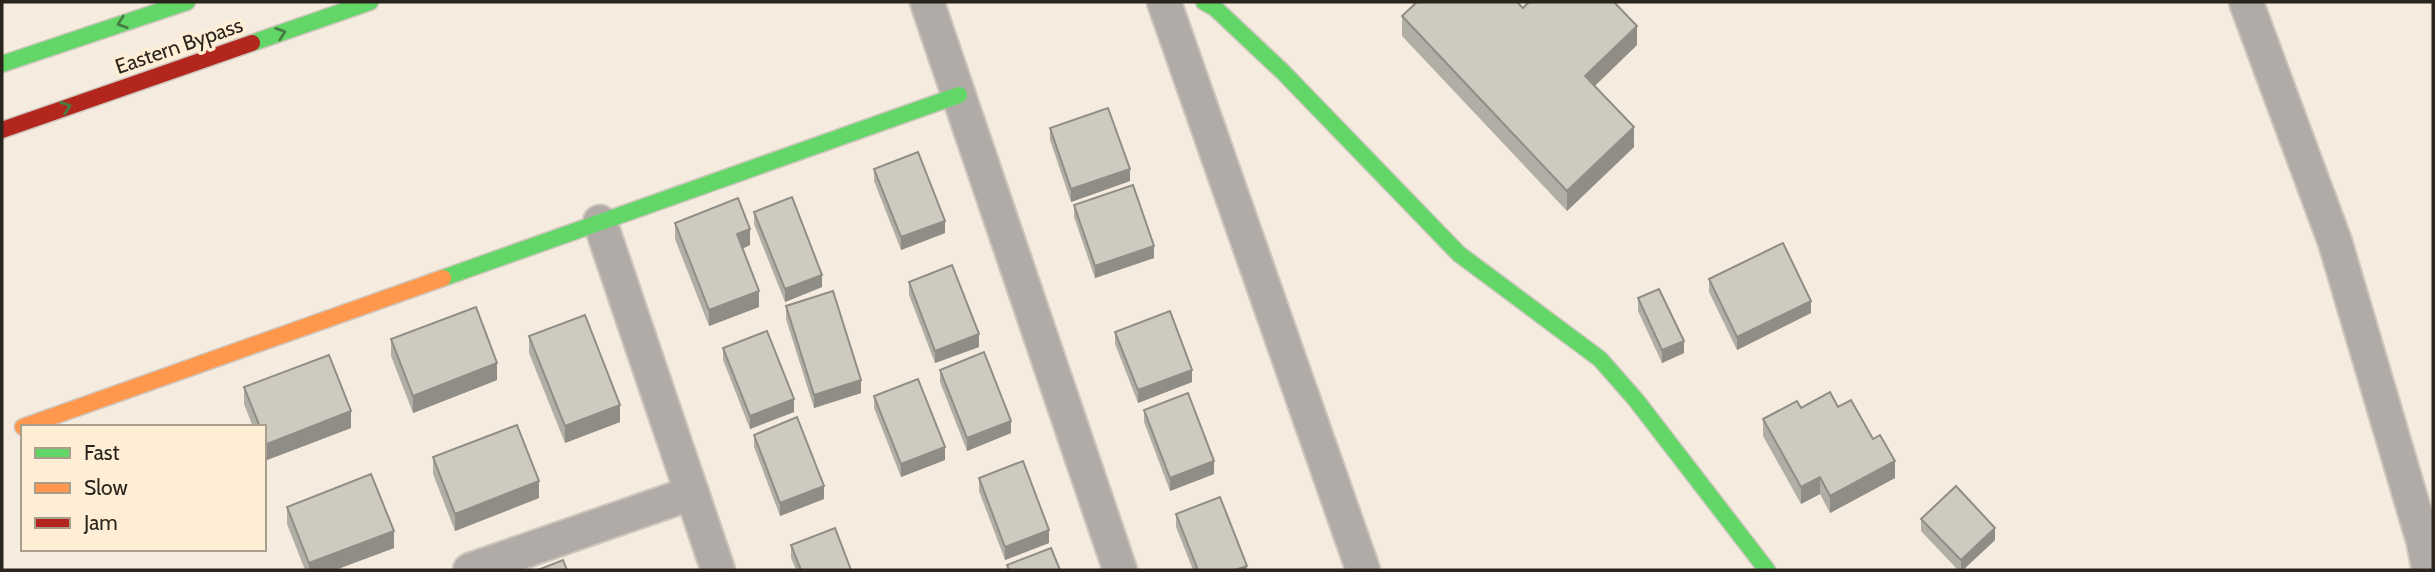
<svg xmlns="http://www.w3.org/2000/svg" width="2435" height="572" viewBox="0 0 2435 572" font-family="Cabin,sans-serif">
  <rect width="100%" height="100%" fill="#f5ecdf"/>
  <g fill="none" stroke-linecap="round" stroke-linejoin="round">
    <defs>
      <g id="street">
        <path d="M 927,2 L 1120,570"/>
        <path d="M 1164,2 L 1363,570"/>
        <path d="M 2246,2 L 2335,242 L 2423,540 L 2429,570"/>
        <path d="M 600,222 L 718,570"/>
        <path d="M 470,570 L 692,493"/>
      </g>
      <g id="fast">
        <path d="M 1204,2 L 1215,8 L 1283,72 L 1459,254 L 1600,359 L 1636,400 L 1767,570"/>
        <path d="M 252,43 L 370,2"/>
        <path d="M 2,64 L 187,2"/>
        <path d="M 443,278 L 959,95"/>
      </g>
      <path id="slow" d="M 23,427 L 443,278"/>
      <path id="jam" d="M 2,130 L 252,43"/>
    </defs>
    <use href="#street" stroke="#cfc7be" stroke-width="37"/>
    <use href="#fast" stroke="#cfc7be" stroke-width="19"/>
    <use href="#slow" stroke="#cfc7be" stroke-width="19"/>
    <use href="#jam" stroke="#cfc7be" stroke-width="19"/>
    <use href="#street" stroke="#b1aba8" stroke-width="33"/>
    <use href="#fast" stroke="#63d668" stroke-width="16"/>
    <use href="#slow" stroke="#ff974d" stroke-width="16"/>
    <use href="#jam" stroke="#b3261e" stroke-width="16"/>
  </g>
  <g fill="#b1aea5">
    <path d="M 1523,8 L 1637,45 L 1595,86 L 1634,147 L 1567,211 L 1402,36 L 1402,16 Z"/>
    <path d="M 1050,128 L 1130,181 L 1071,202 L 1050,140 Z"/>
    <path d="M 874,169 L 945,233 L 901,250 L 874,181 Z"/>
    <path d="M 1074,205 L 1154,258 L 1095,278 L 1074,217 Z"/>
    <path d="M 754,212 L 822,287 L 785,302 L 754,224 Z"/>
    <path d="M 675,223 L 750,245 L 742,249 L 759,307 L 709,326 L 675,239 Z"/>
    <path d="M 1709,279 L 1811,313 L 1737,350 L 1709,292 Z"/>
    <path d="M 909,282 L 979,347 L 935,363 L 909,295 Z"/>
    <path d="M 1638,298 L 1684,353 L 1662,363 L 1638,311 Z"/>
    <path d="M 786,306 L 861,393 L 814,408 L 786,319 Z"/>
    <path d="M 1115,332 L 1192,382 L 1138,403 L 1115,344 Z"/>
    <path d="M 529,336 L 620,422 L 565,443 L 529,353 Z"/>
    <path d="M 391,339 L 497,380 L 413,413 L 391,356 Z"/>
    <path d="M 723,348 L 794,412 L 750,429 L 723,360 Z"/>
    <path d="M 940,370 L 1011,433 L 967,451 L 940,382 Z"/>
    <path d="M 244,387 L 351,428 L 267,460 L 264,454 L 264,427 L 253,427 L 244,404 Z"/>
    <path d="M 874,396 L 945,460 L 901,477 L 874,408 Z"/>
    <path d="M 1801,408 L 1895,478 L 1830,513 L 1820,494 L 1801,504 L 1763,436 L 1763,419 Z"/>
    <path d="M 1144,410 L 1214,474 L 1170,491 L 1144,422 Z"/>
    <path d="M 754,435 L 824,499 L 780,516 L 754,447 Z"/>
    <path d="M 433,457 L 539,498 L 455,531 L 433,474 Z"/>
    <path d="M 979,478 L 1049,543 L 1005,560 L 979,491 Z"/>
    <path d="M 287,507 L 394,548 L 335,570 L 305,570 L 287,524 Z"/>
    <path d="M 1176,514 L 1247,570 L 1193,570 L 1176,527 Z"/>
    <path d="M 1921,519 L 1995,540 L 1963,570 L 1958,570 L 1921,531 Z"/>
    <path d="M 791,545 L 851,570 L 796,570 L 791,558 Z"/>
  </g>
  <g fill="#908d86">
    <path d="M 1637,26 L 1637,45 L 1585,95 L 1585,76 Z"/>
    <path d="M 1634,127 L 1634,147 L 1567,211 L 1567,191 Z"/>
    <path d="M 1130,169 L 1130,181 L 1071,202 L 1071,189 Z"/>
    <path d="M 945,221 L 945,233 L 901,250 L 901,237 Z"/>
    <path d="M 750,229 L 750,245 L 737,251 L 737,234 Z"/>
    <path d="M 1154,246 L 1154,258 L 1095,278 L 1095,266 Z"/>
    <path d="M 822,275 L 822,287 L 785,302 L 785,289 Z"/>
    <path d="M 759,291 L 759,307 L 709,326 L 709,310 Z"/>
    <path d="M 1811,301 L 1811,313 L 1737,350 L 1737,337 Z"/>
    <path d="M 979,334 L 979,347 L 935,363 L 935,351 Z"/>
    <path d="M 1684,341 L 1684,353 L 1662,363 L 1662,350 Z"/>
    <path d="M 497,363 L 497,380 L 413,413 L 413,396 Z"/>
    <path d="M 1192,370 L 1192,382 L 1138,403 L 1138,390 Z"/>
    <path d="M 861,380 L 861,393 L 814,408 L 814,395 Z"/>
    <path d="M 794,399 L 794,412 L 750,429 L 750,416 Z"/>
    <path d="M 620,405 L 620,422 L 565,443 L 565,426 Z"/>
    <path d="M 351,411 L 351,428 L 267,460 L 267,444 Z"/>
    <path d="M 1011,421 L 1011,433 L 967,451 L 967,438 Z"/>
    <path d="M 945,447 L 945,460 L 901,477 L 901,464 Z"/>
    <path d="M 1214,461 L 1214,474 L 1170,491 L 1170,478 Z"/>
    <path d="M 1895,461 L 1895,478 L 1830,513 L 1830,496 Z"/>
    <path d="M 1820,477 L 1820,494 L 1801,504 L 1801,487 Z"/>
    <path d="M 539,481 L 539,498 L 455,531 L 455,514 Z"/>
    <path d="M 824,486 L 824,499 L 780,516 L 780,503 Z"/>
    <path d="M 1995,528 L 1995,540 L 1963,570 L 1961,570 L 1961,560 Z"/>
    <path d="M 1049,530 L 1049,543 L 1005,560 L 1005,547 Z"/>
    <path d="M 394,531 L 394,548 L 335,570 L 309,570 L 309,563 Z"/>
    <path d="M 1247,566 L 1247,570 L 1235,570 Z"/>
  </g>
  <g fill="#cecac0" stroke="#908d86" stroke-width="2">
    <path d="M 1417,2 L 1517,2 L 1523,8 L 1529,2 L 1614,2 L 1637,26 L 1585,76 L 1634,127 L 1567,191 L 1402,16 Z"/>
    <path d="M 1108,108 L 1130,169 L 1071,189 L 1050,128 Z"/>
    <path d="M 918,152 L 945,221 L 901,237 L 874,169 Z"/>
    <path d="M 1133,185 L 1154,246 L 1095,266 L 1074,205 Z"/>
    <path d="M 792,197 L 822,275 L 785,289 L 754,212 Z"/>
    <path d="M 738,198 L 750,229 L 737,234 L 759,291 L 709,310 L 675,223 Z"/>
    <path d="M 1783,243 L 1811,301 L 1737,337 L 1709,279 Z"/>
    <path d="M 952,265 L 979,334 L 935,351 L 909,282 Z"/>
    <path d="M 1659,289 L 1684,341 L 1662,350 L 1638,298 Z"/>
    <path d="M 833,291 L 861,380 L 814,395 L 786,306 Z"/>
    <path d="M 476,307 L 497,363 L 413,396 L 391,339 Z"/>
    <path d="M 1170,311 L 1192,370 L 1138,390 L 1115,332 Z"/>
    <path d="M 585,315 L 620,405 L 565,426 L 529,336 Z"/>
    <path d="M 767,331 L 794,399 L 750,416 L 723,348 Z"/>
    <path d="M 984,352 L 1011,421 L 967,438 L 940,370 Z"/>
    <path d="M 329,355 L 351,411 L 267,444 L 264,437 L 264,427 L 260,427 L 244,387 Z"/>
    <path d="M 918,379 L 945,447 L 901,464 L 874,396 Z"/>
    <path d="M 1830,392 L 1838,407 L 1851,400 L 1873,439 L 1880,435 L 1895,461 L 1830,496 L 1820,477 L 1801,487 L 1763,419 L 1797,401 L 1801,408 Z"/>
    <path d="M 1188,393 L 1214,461 L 1170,478 L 1144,410 Z"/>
    <path d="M 797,417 L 824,486 L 780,503 L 754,435 Z"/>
    <path d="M 517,425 L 539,481 L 455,514 L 433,457 Z"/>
    <path d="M 1023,461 L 1049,530 L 1005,547 L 979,478 Z"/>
    <path d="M 371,474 L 394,531 L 309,563 L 287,507 Z"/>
    <path d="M 1956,486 L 1995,528 L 1961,560 L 1921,519 Z"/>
    <path d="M 1220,497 L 1247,566 L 1235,570 L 1198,570 L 1176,514 Z"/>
    <path d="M 835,528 L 851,570 L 801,570 L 791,545 Z"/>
    <path d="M 1051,548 L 1060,570 L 1009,570 L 1007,565 Z"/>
    <path d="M 563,560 L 567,570 L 538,570 Z"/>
  </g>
  <defs><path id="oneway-chevron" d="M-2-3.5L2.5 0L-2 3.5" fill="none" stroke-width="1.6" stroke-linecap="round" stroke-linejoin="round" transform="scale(1.75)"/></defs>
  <g stroke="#467e42">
    <use href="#oneway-chevron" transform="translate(122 23) rotate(161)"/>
    <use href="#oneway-chevron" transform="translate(281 33) rotate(-19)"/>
    <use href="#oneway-chevron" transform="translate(66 107) rotate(-19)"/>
  </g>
  <g text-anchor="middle" stroke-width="7" stroke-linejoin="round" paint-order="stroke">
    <g font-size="21" fill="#2a251c" stroke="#feeed6">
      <text transform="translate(179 46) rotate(-19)" y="7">Eastern Bypass</text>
    </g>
  </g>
  <rect width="2435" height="572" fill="none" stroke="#2a251c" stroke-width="7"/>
  <rect x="21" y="425" width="245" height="126" fill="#feeed6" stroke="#a99e8c" stroke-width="2"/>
  <rect x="35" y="448" width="35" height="10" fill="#63d668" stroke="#a99e8c" stroke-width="2"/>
  <text x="84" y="460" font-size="21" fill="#2a251c">Fast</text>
  <rect x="35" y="483" width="35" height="10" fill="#ff974d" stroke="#a99e8c" stroke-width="2"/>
  <text x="84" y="495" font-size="21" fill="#2a251c">Slow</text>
  <rect x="35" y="518" width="35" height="10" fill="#b3261e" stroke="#a99e8c" stroke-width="2"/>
  <text x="84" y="530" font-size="21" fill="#2a251c">Jam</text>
</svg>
